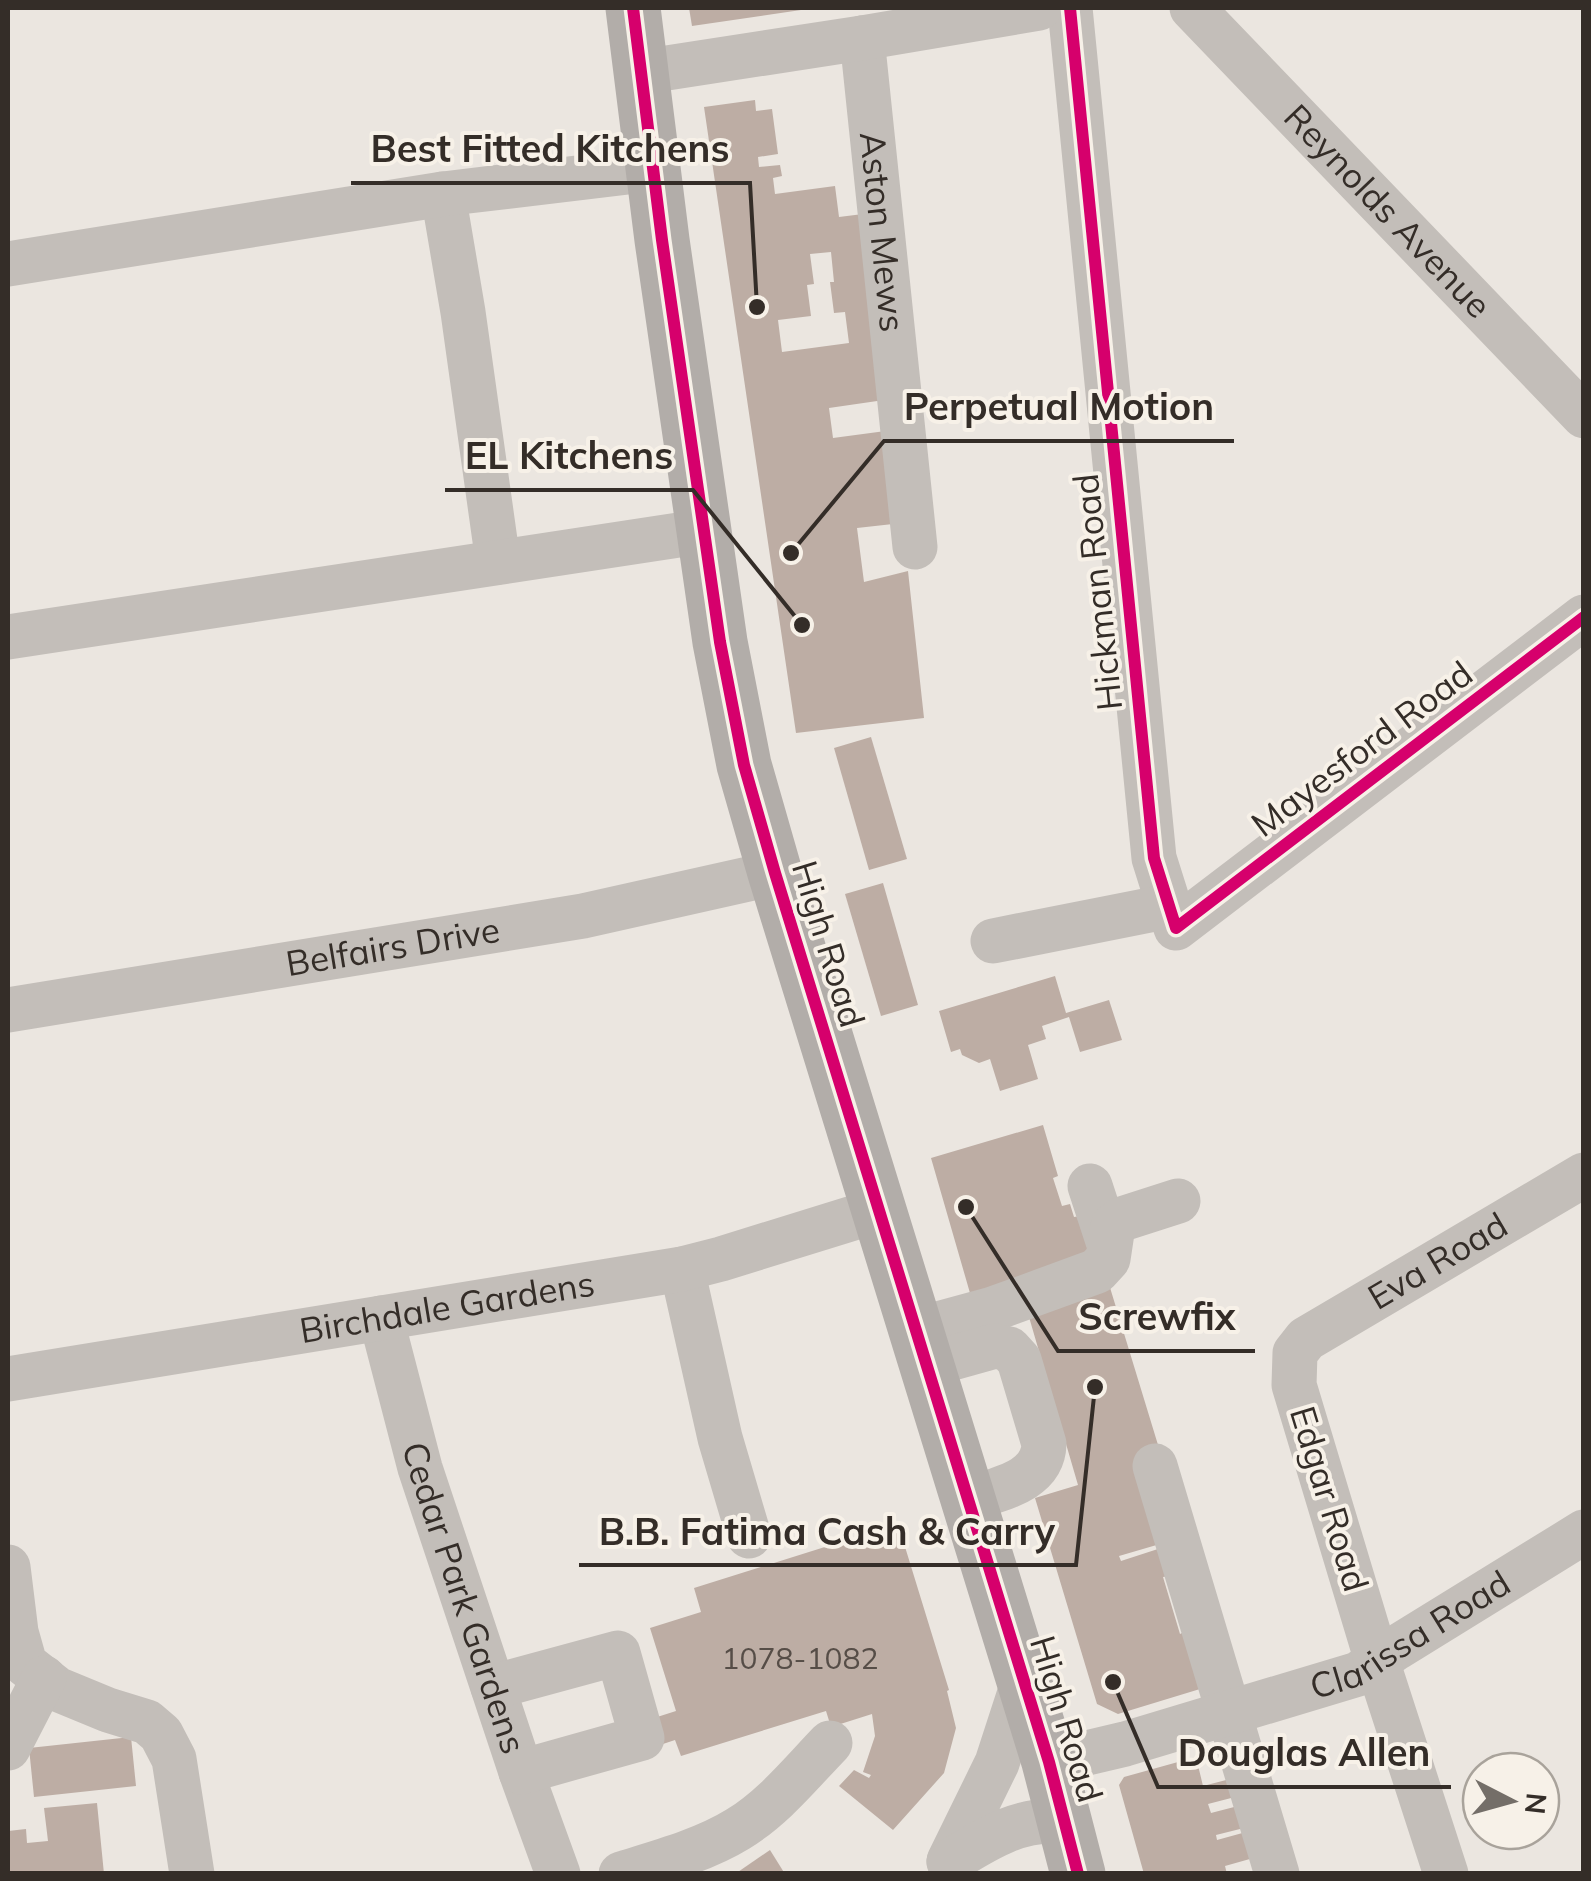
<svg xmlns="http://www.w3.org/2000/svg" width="1591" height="1881" viewBox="0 0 1591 1881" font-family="Mulish,sans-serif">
  <rect width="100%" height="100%" fill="#ebe6e0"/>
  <g fill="#bdada4" fill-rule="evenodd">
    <path d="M 689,8 L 800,8 L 801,10 L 692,26 Z"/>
    <path d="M 755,100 L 756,111 L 772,109 L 778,154 L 758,157 L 759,167 L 780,165 L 782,176 L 773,178 L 775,194 L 835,186 L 839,217 L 863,214 L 891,399 L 829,408 L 833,438 L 893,430 L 902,523 L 857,528 L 864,582 L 908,571 L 924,718 L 796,733 L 704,107 ZM 831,252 L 834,282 L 830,282 L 834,313 L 845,312 L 849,343 L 782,352 L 778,320 L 811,316 L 807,285 L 814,284 L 810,254 Z"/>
    <path d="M 871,737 L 907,859 L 869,870 L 834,748 Z"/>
    <path d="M 883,883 L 918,1005 L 881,1016 L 845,894 Z"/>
    <path d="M 1055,976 L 1066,1013 L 1109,1000 L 1122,1040 L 1080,1052 L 1069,1017 L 1042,1026 L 1046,1039 L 1028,1045 L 1038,1079 L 1000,1091 L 990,1059 L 979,1063 L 962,1055 L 960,1049 L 951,1052 L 939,1011 Z"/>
    <path d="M 1043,1125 L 1058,1176 L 1053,1178 L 1062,1206 L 1070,1204 L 1074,1217 L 1080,1216 L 1091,1253 L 972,1300 L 931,1158 Z"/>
    <path d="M 1108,1281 L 1162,1458 L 1160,1544 L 1119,1556 L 1121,1561 L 1161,1548 L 1169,1576 L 1163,1577 L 1180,1634 L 1184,1632 L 1200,1689 L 1118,1714 L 1097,1704 L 1035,1498 L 1078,1485 L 1029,1317 Z"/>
    <path d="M 898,1524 L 949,1690 L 947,1691 L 956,1728 L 944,1773 L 893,1830 L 839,1786 L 854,1770 L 869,1778 L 871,1775 L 863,1772 L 875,1736 L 872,1714 L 831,1727 L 826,1711 L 681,1756 L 675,1740 L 663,1744 L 654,1718 L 676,1711 L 650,1628 L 701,1612 L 694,1588 Z"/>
    <path d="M 131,1737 L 136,1786 L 34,1797 L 29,1748 Z"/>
    <path d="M 1196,1757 L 1203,1786 L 1230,1779 L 1235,1797 L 1208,1804 L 1211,1813 L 1238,1806 L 1244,1828 L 1216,1835 L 1217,1840 L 1257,1829 L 1264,1855 L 1225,1866 L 1227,1874 L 1144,1874 L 1119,1785 L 1124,1777 Z"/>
    <path d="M 97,1803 L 104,1874 L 8,1874 L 8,1831 L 26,1829 L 27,1843 L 48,1841 L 44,1808 Z"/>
    <path d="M 770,1850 L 785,1874 L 735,1874 Z"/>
  </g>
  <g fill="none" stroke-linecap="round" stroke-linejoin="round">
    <g stroke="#c3beb9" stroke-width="45">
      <path d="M 1070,8 L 1154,858 L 1176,928 L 1584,617"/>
      <path id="s1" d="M 1192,8 L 1584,416"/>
      <path id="s2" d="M 862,38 L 915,547"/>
      <path d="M 641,72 L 862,38 L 1039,8"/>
      <path d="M 443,194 L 463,312 L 498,562"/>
      <path d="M 8,264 L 443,194 L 653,169"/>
      <path d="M 8,637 L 705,531"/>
      <path d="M 993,941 L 1170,906"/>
      <path id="s3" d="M 8,1010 L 583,916 L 775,873"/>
      <path d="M 1090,1186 L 1109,1244"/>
      <path d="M 682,1269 L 720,1438 L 749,1536"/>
      <path id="s4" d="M 381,1318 L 420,1468 L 521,1772 L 558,1874"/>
      <path d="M 916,1330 L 993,1309 L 1097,1271 L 1108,1259 L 1113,1226 L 1122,1219 L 1178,1201"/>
      <path d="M 927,1365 L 995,1346 L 1009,1349 L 1019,1360 L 1044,1444 C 1043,1482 998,1489 969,1499"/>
      <path id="s5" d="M 8,1379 L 682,1269 L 721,1259 L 879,1210"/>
      <path d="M 1155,1466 L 1277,1874"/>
      <path d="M 8,1567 L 16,1632 L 25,1664 L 57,1689 L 108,1710 L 147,1722 L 161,1734 L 174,1759 L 192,1874"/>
      <path d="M 493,1687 L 618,1653 L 642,1738 L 521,1772"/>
      <path d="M 8,1748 L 44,1678"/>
      <path id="s6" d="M 1049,1762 L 1125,1744 L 1358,1674 L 1396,1648 L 1584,1532"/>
      <path d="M 949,1861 L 997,1763 L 1024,1680"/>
      <path d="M 949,1862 C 986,1839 1021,1816 1066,1822"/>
      <path d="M 621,1874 C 660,1862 704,1850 738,1829 C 774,1807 801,1773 830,1743"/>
      <path id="s7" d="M 1446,1874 L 1377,1661 L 1294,1385 L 1295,1353 L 1306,1339 L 1584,1175"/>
    </g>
    <path stroke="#b2ada9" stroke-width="55" d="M 633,8 L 662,240 L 720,642 L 744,765 L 775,873 L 1049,1762 L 1078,1874"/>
    <defs>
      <g id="cycleway">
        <path d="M 633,8 L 662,240 L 720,642 L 744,765 L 775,873 L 1049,1762 L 1078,1874"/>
        <path d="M 1070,8 L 1154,858 L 1176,928 L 1584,617"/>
      </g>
    </defs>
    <use href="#cycleway" stroke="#f7f1e8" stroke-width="19"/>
    <use href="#cycleway" stroke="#d6006c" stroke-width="12"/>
  </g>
  <g text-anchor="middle" stroke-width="8" stroke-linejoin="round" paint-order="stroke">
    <g font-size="30" fill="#564d47">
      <text x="800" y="1669">1078-1082</text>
    </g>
    <g font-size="35" fill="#342d28" stroke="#f7f1e8">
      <text dy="12" stroke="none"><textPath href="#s1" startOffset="282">Reynolds Avenue</textPath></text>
      <text dy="12" stroke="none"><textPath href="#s2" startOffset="195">Aston Mews</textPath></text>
      <text transform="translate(1098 592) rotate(-96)" y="12">Hickman Road</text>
      <text transform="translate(1362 749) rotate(-37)" y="12">Mayesford Road</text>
      <text transform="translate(828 944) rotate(73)" y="12">High Road</text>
      <text dy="12" stroke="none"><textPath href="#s3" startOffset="390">Belfairs Drive</textPath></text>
      <text dy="12" stroke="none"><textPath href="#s7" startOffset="715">Eva Road</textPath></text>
      <text dy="12" stroke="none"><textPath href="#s5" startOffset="445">Birchdale Gardens</textPath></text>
      <text transform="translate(1329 1499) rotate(73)" y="12">Edgar Road</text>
      <text dy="12" stroke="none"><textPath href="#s4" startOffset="292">Cedar Park Gardens</textPath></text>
      <text dy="12" stroke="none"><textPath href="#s6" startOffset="385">Clarissa Road</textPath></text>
      <text transform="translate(1066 1719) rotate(73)" y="12">High Road</text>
    </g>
  </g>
  <path fill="none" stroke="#342d28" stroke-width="4" d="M757 307L750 183H351M791 553L884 441H1234M802 625L693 490H445M966 1207L1058 1351H1255M1095 1387L1076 1565H579M1113 1682L1158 1787H1451"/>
  <g fill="#342d28" stroke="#f7f1e8" stroke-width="4">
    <circle cx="757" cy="307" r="10"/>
    <circle cx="791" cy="553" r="10"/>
    <circle cx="802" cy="625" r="10"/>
    <circle cx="966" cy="1207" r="10"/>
    <circle cx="1095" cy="1387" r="10"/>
    <circle cx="1113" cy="1682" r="10"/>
  </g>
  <g font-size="38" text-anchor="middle" font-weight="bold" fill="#342d28" stroke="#f7f1e8" stroke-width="8" stroke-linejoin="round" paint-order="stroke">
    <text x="550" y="162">Best Fitted Kitchens</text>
    <text x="1059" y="420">Perpetual Motion</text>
    <text x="569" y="469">EL Kitchens</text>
    <text x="1157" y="1330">Screwfix</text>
    <text x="827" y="1545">B.B. Fatima Cash &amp; Carry</text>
    <text x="1304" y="1766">Douglas Allen</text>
  </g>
  <rect width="1591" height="1881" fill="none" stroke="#342d28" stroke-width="20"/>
  <g transform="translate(1511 1801) rotate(96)"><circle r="48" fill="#f7f1e8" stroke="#a9a39b" stroke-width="2.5"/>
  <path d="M0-8L18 38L0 25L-18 38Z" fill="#746e68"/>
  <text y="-15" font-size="28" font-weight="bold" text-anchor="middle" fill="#342d28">N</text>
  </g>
</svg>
